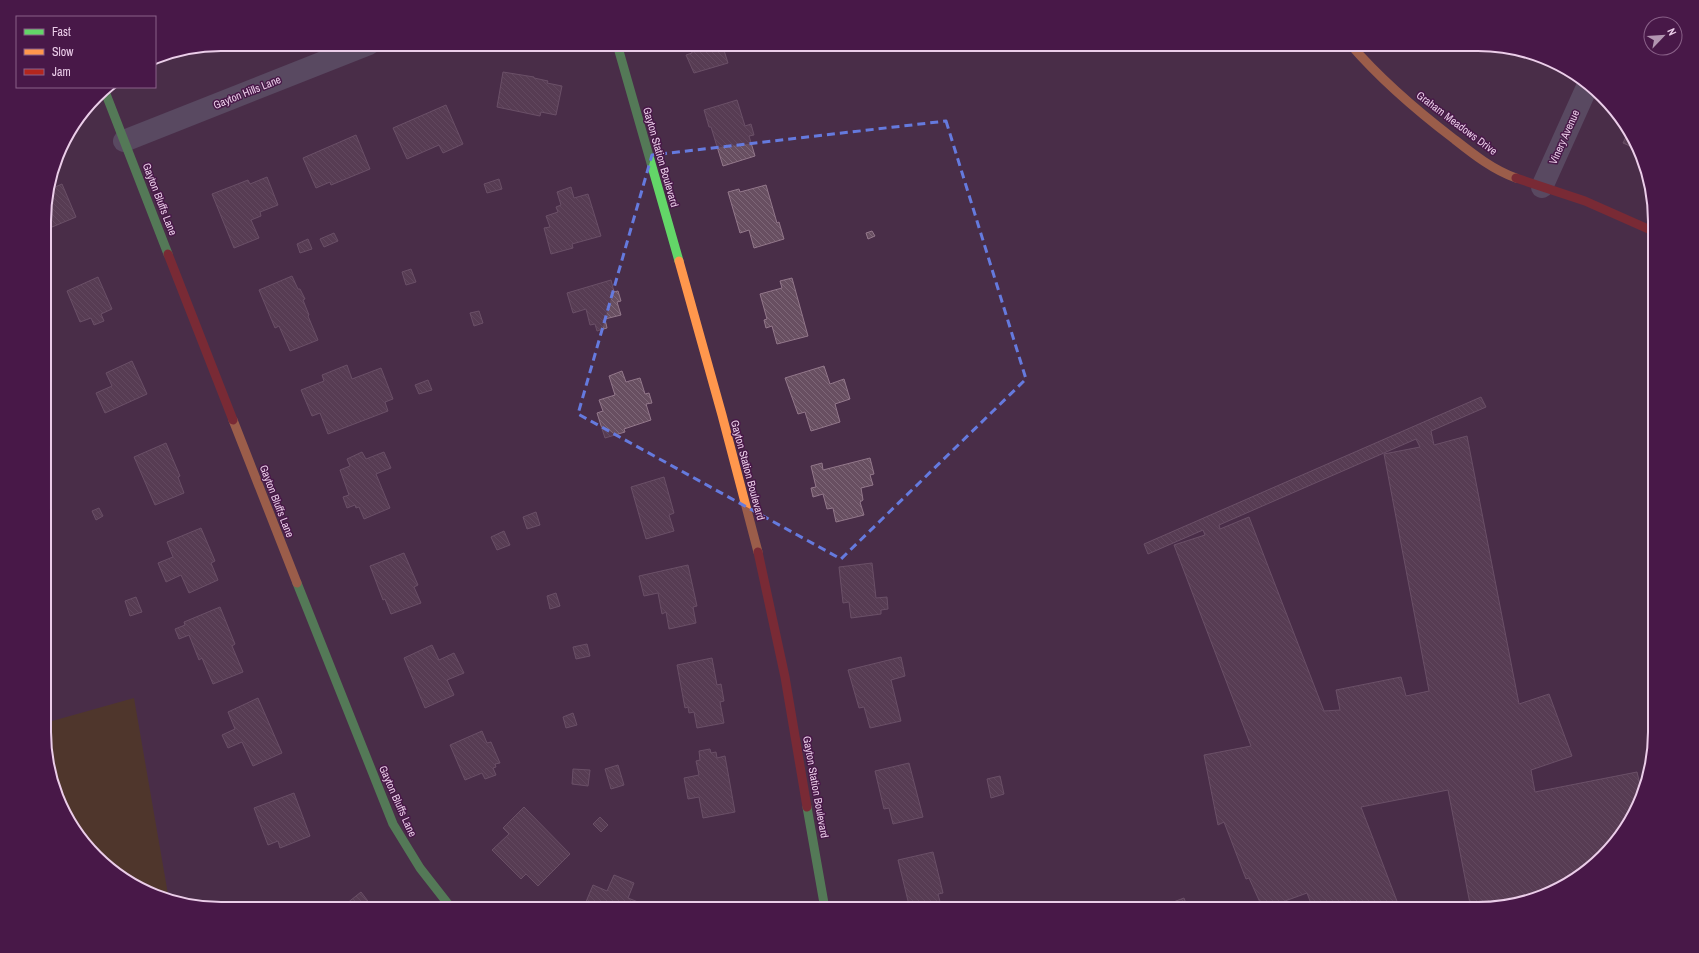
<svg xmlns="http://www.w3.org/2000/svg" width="1699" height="953" viewBox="0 0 1699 953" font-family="'Archivo Narrow',sans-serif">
  <defs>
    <pattern id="building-back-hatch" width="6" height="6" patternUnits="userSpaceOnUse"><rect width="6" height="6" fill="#684f61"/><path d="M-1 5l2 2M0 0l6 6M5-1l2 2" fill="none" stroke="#7e6778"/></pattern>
  </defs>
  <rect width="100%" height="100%" fill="#492e48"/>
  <path fill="#57400a" d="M 134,698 L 169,900 L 133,885 L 74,830 L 45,755 L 45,723 Z"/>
  <g fill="url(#building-back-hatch)" stroke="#93788b" fill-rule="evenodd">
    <path d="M 689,44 L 722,44 L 728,63 L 694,73 L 686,55 L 692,53 Z"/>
    <path d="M 503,72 L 534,77 L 534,78 L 548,81 L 547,83 L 562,86 L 556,115 L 541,112 L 540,116 L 497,107 Z"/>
    <path d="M 737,100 L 745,126 L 751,124 L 754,135 L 749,136 L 755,156 L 723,166 L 711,127 L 709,127 L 704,110 Z"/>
    <path d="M 446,105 L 463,144 L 443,153 L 439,145 L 407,159 L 393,128 Z"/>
    <path d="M 1629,131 L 1639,150 L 1623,143 Z"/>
    <path d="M 356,135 L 370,169 L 331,185 L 330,182 L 316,188 L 303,158 Z"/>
    <path d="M 267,177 L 278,205 L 260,212 L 261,216 L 251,220 L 259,238 L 234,248 L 212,194 L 248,180 L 250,184 Z"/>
    <path d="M 499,179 L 502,189 L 487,193 L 484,184 Z"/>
    <path d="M 62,184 L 76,217 L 45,230 L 45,198 L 48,190 Z"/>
    <path d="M 766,185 L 777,223 L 779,222 L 784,239 L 754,248 L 749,230 L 740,233 L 728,192 L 739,189 L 740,192 Z"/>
    <path d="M 571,187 L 574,198 L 588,194 L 601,236 L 572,244 L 573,248 L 551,254 L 544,228 L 550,227 L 546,216 L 558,212 L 556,207 L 561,205 L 557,192 Z"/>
    <path d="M 872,231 L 875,236 L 868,239 L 866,233 Z"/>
    <path d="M 334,233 L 338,241 L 324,247 L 320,239 Z"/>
    <path d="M 308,239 L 312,249 L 300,253 L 297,244 Z"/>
    <path d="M 411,269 L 416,282 L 406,285 L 402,272 Z"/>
    <path d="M 292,276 L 298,289 L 300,289 L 305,299 L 303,300 L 309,315 L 308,316 L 318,340 L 290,351 L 279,326 L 275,328 L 259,290 Z"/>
    <path d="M 98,277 L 112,309 L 101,314 L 104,321 L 94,325 L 91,318 L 80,322 L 67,291 Z"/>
    <path d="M 792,278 L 808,336 L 777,344 L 772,326 L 766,328 L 764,320 L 767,319 L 760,294 L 782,288 L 780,281 Z"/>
    <path d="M 611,280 L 614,292 L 618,291 L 621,301 L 617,302 L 621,315 L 605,319 L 607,328 L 597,331 L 595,324 L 590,325 L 586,309 L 573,313 L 567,293 Z"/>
    <path d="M 479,311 L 483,323 L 474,326 L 470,313 Z"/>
    <path d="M 132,361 L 147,394 L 105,413 L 96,393 L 112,386 L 106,373 Z"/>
    <path d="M 347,365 L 352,379 L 381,368 L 393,399 L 385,402 L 388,411 L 328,434 L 320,413 L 312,416 L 301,390 L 324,381 L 322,375 Z"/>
    <path d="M 824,366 L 830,384 L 844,379 L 850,399 L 835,404 L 840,422 L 811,431 L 805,412 L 798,414 L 785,378 Z"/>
    <path d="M 622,371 L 626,382 L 640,378 L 645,394 L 649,393 L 652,403 L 646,404 L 651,420 L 624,429 L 625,432 L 605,438 L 597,413 L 603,411 L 599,400 L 615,395 L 609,376 Z"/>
    <path d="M 428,380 L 432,390 L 419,394 L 415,385 Z"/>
    <path d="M 1481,397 L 1486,407 L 1431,431 L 1434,445 L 1467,436 L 1519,704 L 1549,694 L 1572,756 L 1531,770 L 1535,792 L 1637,772 L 1641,789 L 1631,820 L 1576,879 L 1535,900 L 1489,909 L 1471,909 L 1448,790 L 1361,807 L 1400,909 L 1313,909 L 1307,893 L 1263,909 L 1249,878 L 1246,879 L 1224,822 L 1218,825 L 1204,755 L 1251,746 L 1174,545 L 1205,535 L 1203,530 L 1148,554 L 1144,544 ZM 1416,439 L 1420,447 L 1384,454 L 1429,691 L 1406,696 L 1401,677 L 1336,690 L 1340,710 L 1324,711 L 1249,517 L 1220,529 L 1219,525 Z"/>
    <path d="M 166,443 L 180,476 L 178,477 L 184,493 L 155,505 L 134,457 Z"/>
    <path d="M 362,452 L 366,459 L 384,452 L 391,468 L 376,474 L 390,508 L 364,519 L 359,507 L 356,508 L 355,505 L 347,508 L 343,497 L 349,495 L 340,470 L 350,466 L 347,459 Z"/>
    <path d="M 870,458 L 874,474 L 870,475 L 873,485 L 861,488 L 863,500 L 860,502 L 864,515 L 836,522 L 833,508 L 827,509 L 823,494 L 813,497 L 811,488 L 816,487 L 811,466 L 822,463 L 823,470 Z"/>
    <path d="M 664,477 L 674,513 L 669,515 L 674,531 L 646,539 L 631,487 Z"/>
    <path d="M 99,508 L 103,516 L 96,520 L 92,511 Z"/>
    <path d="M 536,512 L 540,525 L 527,529 L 523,517 Z"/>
    <path d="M 201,528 L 215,561 L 211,563 L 218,580 L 189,593 L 181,575 L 166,582 L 158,563 L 173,557 L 167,542 Z"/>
    <path d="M 504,531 L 510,545 L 497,550 L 491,537 Z"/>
    <path d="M 404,553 L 418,585 L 414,587 L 421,603 L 391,614 L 385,599 L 383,600 L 370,566 Z"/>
    <path d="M 872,563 L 876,598 L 887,597 L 888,609 L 881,610 L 881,614 L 851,618 L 849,602 L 843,603 L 839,567 Z"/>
    <path d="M 688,565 L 697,606 L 693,607 L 696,623 L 669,629 L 666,612 L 662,614 L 658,593 L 644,596 L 639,576 Z"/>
    <path d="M 556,593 L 560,606 L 550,609 L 547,596 Z"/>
    <path d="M 136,597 L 142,612 L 130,616 L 125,601 Z"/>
    <path d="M 220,607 L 235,644 L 232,646 L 243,672 L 213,684 L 202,658 L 199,660 L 189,635 L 179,639 L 175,629 L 185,625 L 184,622 Z"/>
    <path d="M 587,644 L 590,656 L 576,659 L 573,647 Z"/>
    <path d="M 432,645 L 439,660 L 454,653 L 464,673 L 447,680 L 454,695 L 425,708 L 404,658 Z"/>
    <path d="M 901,657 L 905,676 L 891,680 L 901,721 L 870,728 L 864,707 L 859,708 L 848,670 Z"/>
    <path d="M 712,658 L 717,685 L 721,684 L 724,701 L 720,702 L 724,723 L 697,728 L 694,712 L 689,713 L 688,707 L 685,708 L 677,665 Z"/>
    <path d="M 258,698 L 282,753 L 253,766 L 242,742 L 228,748 L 222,735 L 235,729 L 228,712 Z"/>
    <path d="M 573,713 L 577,725 L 566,728 L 563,717 Z"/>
    <path d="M 482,731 L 487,743 L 491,742 L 500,763 L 495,764 L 496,767 L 493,768 L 496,775 L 485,779 L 482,773 L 465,780 L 450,745 Z"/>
    <path d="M 710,749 L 711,753 L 716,752 L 717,758 L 725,756 L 735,812 L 703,818 L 699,797 L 688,799 L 684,778 L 699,775 L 696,761 L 700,760 L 699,751 Z"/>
    <path d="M 909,763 L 923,817 L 893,824 L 889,808 L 884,809 L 875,771 Z"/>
    <path d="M 618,765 L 624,785 L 611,789 L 605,769 Z"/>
    <path d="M 573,769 L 590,770 L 588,786 L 572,784 Z"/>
    <path d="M 1000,776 L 1004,794 L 991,798 L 987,779 Z"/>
    <path d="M 294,793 L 310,836 L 280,848 L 278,841 L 268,845 L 254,808 Z"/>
    <path d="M 524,807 L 570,854 L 538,886 L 526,874 L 521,879 L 492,850 L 509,834 L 503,828 Z"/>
    <path d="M 600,817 L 608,825 L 601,832 L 593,824 Z"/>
    <path d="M 933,852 L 943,893 L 938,894 L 942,909 L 910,909 L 898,860 Z"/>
    <path d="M 614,875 L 634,883 L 628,898 L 643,904 L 641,909 L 583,909 L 593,885 L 607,891 Z"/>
    <path d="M 361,892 L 374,909 L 350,909 L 346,904 Z"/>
    <path d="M 1184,898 L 1188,909 L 1170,909 L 1168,904 Z"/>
  </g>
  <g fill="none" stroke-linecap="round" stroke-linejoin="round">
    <g stroke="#6d6a7f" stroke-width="22">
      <path d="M 124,141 L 369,44"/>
      <path d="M 1542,187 L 1587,87"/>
    </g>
    <g stroke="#63d668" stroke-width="9">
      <path d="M 617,44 L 679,261"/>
      <path d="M 104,89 L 168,254"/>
      <path d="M 297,583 L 393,824 L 420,868 L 452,909"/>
      <path d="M 807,807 L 825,909"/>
    </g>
    <g stroke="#ff974d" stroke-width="9">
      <path d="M 1350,44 C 1381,80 1416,110 1454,139 C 1473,154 1493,170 1516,178"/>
      <path d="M 679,261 L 722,415 L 758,552"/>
      <path d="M 233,420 L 297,583"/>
    </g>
    <g stroke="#b3261e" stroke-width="9">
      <path d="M 1516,178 L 1585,201 L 1655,232"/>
      <path d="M 168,254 L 233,420"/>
      <path d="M 758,552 L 785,677 L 807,807"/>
    </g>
  </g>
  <path d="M0 0H1699V953H0ZM 946,121 L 1026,379 L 841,559 L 578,414 L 652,155 Z" fill="#492e48" fill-opacity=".55" fill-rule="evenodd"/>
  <path fill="none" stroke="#657ade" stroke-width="3" stroke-dasharray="8 5" stroke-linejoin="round" d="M 946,121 L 1026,379 L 841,559 L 578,414 L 652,155 Z"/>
  <g text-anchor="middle" stroke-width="3" stroke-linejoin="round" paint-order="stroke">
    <g font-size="11" fill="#ebcde9" stroke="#481848">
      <text transform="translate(247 92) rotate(-22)" y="4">Gayton Hills Lane</text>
      <text transform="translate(1457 123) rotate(37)" y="4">Graham Meadows Drive</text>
      <text transform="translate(1564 137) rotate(-66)" y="4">Vinery Avenue</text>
      <text transform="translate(661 157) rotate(74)" y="4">Gayton Station Boulevard</text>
      <text transform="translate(160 199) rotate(69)" y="4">Gayton Bluffs Lane</text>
      <text transform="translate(748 470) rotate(75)" y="4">Gayton Station Boulevard</text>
      <text transform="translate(277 501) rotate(69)" y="4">Gayton Bluffs Lane</text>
      <text transform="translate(816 787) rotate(80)" y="4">Gayton Station Boulevard</text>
      <text transform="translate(398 801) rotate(66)" y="4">Gayton Bluffs Lane</text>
    </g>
  </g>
  <path d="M0 0H1699V953H0ZM221 51H1478A170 170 0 0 1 1648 221V732A170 170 0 0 1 1478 902H221A170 170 0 0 1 51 732V221A170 170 0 0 1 221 51Z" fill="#481848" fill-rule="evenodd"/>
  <path fill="none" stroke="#ebcde9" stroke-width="2" d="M221 51H1478A170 170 0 0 1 1648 221V732A170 170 0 0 1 1478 902H221A170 170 0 0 1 51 732V221A170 170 0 0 1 221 51Z"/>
  <rect x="16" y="16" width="140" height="72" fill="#481848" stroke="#896088"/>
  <rect x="24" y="29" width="20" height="6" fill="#63d668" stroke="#896088"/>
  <text x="52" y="36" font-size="12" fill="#ebcde9">Fast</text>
  <rect x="24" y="49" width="20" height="6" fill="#ff974d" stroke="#896088"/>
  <text x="52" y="56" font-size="12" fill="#ebcde9">Slow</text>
  <rect x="24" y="69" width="20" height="6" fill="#b3261e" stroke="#896088"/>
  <text x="52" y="76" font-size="12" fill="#ebcde9">Jam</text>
  <g transform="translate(1663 36) rotate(65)"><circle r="19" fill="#481848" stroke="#896088"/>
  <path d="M0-3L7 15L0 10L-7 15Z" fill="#b295b1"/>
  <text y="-6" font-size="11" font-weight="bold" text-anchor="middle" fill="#ebcde9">N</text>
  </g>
</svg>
